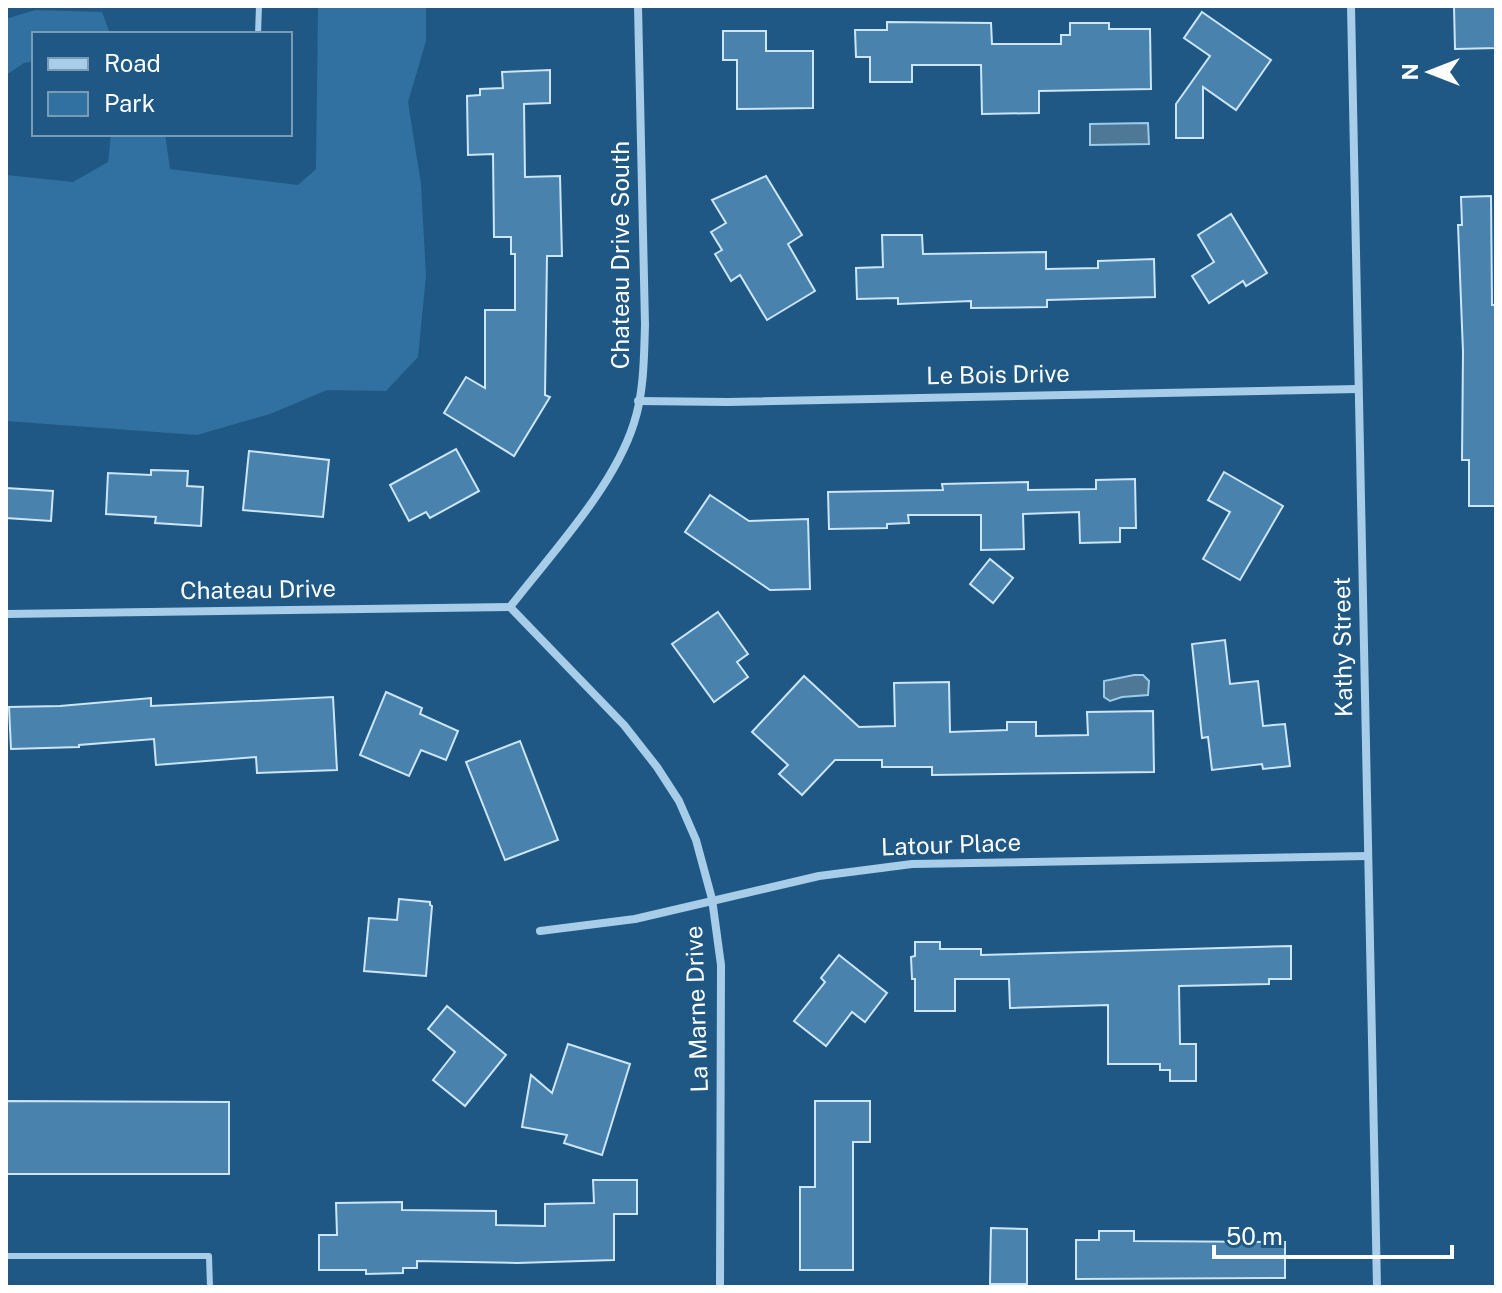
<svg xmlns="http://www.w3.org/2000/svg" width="1502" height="1293" viewBox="0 0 1502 1293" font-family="'Public Sans',sans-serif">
  <rect width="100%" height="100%" fill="#1f5884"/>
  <g fill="#3071a1">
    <path d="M 318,6 L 426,6 L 426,41 L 408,102 L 421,184 L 426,276 L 418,357 L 386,391 L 327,390 L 270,414 L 197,435 L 6,421 L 6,175 L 73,182 L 108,162 L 111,134 L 165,134 L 170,169 L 298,185 L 316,169 Z"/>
    <path d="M 35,10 L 102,12 L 110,34 L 34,34 L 34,61 L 24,63 L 6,75 L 6,19 Z"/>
  </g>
  <g fill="#4f7897" stroke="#9bcaeb" stroke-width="2">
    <path d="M 1148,123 L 1149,144 L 1090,145 L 1090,124 Z"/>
    <path d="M 1134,675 L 1143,675 L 1149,681 L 1148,695 L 1122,697 L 1110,701 L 1104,697 L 1104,681 Z"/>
  </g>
  <g fill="#4882ad" stroke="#cce5f7" stroke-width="2">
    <path d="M 1454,6 L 1496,6 L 1496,48 L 1455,49 Z"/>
    <path d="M 1202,12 L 1271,60 L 1236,110 L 1203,87 L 1203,138 L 1176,138 L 1176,104 L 1210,56 L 1184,38 Z"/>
    <path d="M 887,22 L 991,23 L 992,44 L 1061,44 L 1061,35 L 1070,35 L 1070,23 L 1109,23 L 1109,29 L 1150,29 L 1151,89 L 1039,91 L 1039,113 L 982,114 L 981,65 L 912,65 L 912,82 L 870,82 L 870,57 L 856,57 L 855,30 L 887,30 Z"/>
    <path d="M 723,31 L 766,31 L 766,51 L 813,51 L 813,108 L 737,109 L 737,60 L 723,60 Z"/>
    <path d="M 550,70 L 550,103 L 524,104 L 525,177 L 560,176 L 562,256 L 547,256 L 545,395 L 550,397 L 514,456 L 444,413 L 466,377 L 485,388 L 485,310 L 515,310 L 515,254 L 511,254 L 511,237 L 494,237 L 493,154 L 468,155 L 467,96 L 480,95 L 480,89 L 503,88 L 502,72 Z"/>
    <path d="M 766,176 L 802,235 L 788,244 L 815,291 L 767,320 L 740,275 L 731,281 L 715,254 L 722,250 L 711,232 L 726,223 L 712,200 Z"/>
    <path d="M 1491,196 L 1492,305 L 1496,305 L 1496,506 L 1469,506 L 1469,460 L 1462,460 L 1463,352 L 1458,225 L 1462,225 L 1461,197 Z"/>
    <path d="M 1231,214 L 1267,273 L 1246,286 L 1243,281 L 1209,303 L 1192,276 L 1214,262 L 1198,235 Z"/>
    <path d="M 882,235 L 922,235 L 923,254 L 1046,252 L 1046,269 L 1098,268 L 1098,261 L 1154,259 L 1155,297 L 1047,300 L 1047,307 L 971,308 L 971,301 L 898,304 L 898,298 L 857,299 L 856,268 L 883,267 Z"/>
    <path d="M 456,449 L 479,491 L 430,518 L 426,512 L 409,521 L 390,485 Z"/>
    <path d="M 249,451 L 329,460 L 323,517 L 243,510 Z"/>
    <path d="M 151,470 L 188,471 L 187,486 L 203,487 L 201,526 L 155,523 L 156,517 L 106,514 L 108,473 L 151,475 Z"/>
    <path d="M 1224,472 L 1283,506 L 1240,580 L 1203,559 L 1230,512 L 1208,500 Z"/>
    <path d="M 1135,479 L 1136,528 L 1120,528 L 1120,542 L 1080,543 L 1079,512 L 1023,514 L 1024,549 L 981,550 L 981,515 L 908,515 L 909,523 L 887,524 L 887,528 L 829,529 L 828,492 L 943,490 L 942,484 L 1028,482 L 1028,490 L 1096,489 L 1096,480 Z"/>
    <path d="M 6,488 L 53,491 L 51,521 L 6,518 Z"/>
    <path d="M 710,495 L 749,521 L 808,519 L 810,589 L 770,590 L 685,532 Z"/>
    <path d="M 990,559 L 1013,578 L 993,603 L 970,584 Z"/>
    <path d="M 718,612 L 748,654 L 737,662 L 748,677 L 714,702 L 672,644 Z"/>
    <path d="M 1225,640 L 1230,684 L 1258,681 L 1263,726 L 1285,724 L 1290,766 L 1263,769 L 1262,764 L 1212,770 L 1208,737 L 1202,738 L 1192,644 Z"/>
    <path d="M 804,676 L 859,727 L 895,726 L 894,683 L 949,682 L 950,732 L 1007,730 L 1007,722 L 1036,722 L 1036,736 L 1088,735 L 1087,712 L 1153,711 L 1154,772 L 932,775 L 932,767 L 882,767 L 882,760 L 835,760 L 802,795 L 779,774 L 788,765 L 752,732 Z"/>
    <path d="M 386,692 L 422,708 L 420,714 L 458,731 L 446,760 L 421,750 L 409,776 L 360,755 Z"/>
    <path d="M 333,697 L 337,770 L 257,773 L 256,757 L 156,765 L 154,739 L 79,745 L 79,747 L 11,749 L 9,707 L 60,706 L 151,698 L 151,706 Z"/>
    <path d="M 520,741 L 558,840 L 505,860 L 466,762 Z"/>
    <path d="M 399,899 L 430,902 L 430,905 L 432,906 L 426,976 L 364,971 L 369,918 L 397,920 Z"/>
    <path d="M 915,942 L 940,942 L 940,949 L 981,949 L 981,955 L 1291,946 L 1291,979 L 1269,979 L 1269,984 L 1179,986 L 1180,1044 L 1196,1044 L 1196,1081 L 1170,1081 L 1170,1070 L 1160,1070 L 1160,1064 L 1108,1064 L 1108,1005 L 1010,1008 L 1009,979 L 955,979 L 955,1011 L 915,1011 L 915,979 L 912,979 L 911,957 L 915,956 Z"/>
    <path d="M 839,955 L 887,993 L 865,1022 L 852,1012 L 826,1046 L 794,1021 L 825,982 L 821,978 Z"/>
    <path d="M 447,1006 L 506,1055 L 465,1106 L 433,1080 L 455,1052 L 428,1029 Z"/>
    <path d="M 568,1044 L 630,1064 L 602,1155 L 564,1143 L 567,1135 L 522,1127 L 531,1075 L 552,1093 Z"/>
    <path d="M 6,1101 L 229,1102 L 229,1174 L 6,1174 Z"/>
    <path d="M 815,1101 L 870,1101 L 870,1142 L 853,1142 L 853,1270 L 800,1270 L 800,1187 L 815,1187 Z"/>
    <path d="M 593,1180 L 637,1180 L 637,1214 L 614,1214 L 614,1260 L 517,1263 L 417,1261 L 417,1268 L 403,1268 L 403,1273 L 366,1274 L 366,1270 L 319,1270 L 319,1235 L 337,1235 L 336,1203 L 402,1202 L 402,1210 L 496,1211 L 496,1225 L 545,1226 L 545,1204 L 594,1203 Z"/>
    <path d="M 991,1228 L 1027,1229 L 1027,1284 L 990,1284 Z"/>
    <path d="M 1099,1231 L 1134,1231 L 1134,1241 L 1285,1242 L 1285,1278 L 1076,1279 L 1076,1240 L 1099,1240 Z"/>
  </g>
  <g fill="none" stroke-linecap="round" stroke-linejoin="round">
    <g stroke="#a7cde9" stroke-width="6">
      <path d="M 258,34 L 259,6"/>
      <path d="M 6,1256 L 209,1256 L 210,1287"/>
    </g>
    <g stroke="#a7cde9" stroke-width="8">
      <path d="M 1351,6 L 1377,1287"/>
      <path d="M 638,401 L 728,402 L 1358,389"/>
      <path d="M 510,607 L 624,725 L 657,767 L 679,801 L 696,840 L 712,899 L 721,965 L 720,1287"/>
      <path d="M 510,607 C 551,554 614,487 634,423 C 644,393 644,357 645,325 L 638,6"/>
      <path d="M 6,614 L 510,607"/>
      <path d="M 540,931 L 635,919 L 819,876 L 912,864 L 1368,856"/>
    </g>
  </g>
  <g text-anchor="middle" stroke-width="8" stroke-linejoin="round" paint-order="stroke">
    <g font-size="24" fill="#fff" stroke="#1f5884">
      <text transform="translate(621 255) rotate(-90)" y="8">Chateau Drive South</text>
      <text transform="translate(998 375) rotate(-1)" y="8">Le Bois Drive</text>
      <text transform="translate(258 590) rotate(-1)" y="8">Chateau Drive</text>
      <text transform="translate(1343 647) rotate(-91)" y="8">Kathy Street</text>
      <text transform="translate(951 845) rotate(-2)" y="8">Latour Place</text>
      <text transform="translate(697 1009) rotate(-92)" y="8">La Marne Drive</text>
    </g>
  </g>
  <rect width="1502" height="1293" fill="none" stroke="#ffffff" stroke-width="16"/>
  <rect x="32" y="32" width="260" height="104" fill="#1f5884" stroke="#799bb5" stroke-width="2"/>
  <rect x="48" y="58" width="40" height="12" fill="#a7cde9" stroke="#799bb5" stroke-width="2"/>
  <text x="104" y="72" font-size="24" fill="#ffffff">Road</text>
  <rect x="48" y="92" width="40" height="24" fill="#3071a1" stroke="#799bb5" stroke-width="2"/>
  <text x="104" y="112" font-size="24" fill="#ffffff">Park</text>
  <g transform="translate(1430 72) rotate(270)" stroke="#1f5884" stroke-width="6" paint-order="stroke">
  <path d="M0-6L14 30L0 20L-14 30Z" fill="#ffffff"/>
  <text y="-12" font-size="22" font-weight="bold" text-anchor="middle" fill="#ffffff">N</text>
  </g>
  <path d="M1214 1245v12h238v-12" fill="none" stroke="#ffffff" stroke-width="4"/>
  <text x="1226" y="1245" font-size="24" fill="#ffffff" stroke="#1f5884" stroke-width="6" paint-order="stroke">50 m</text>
</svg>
